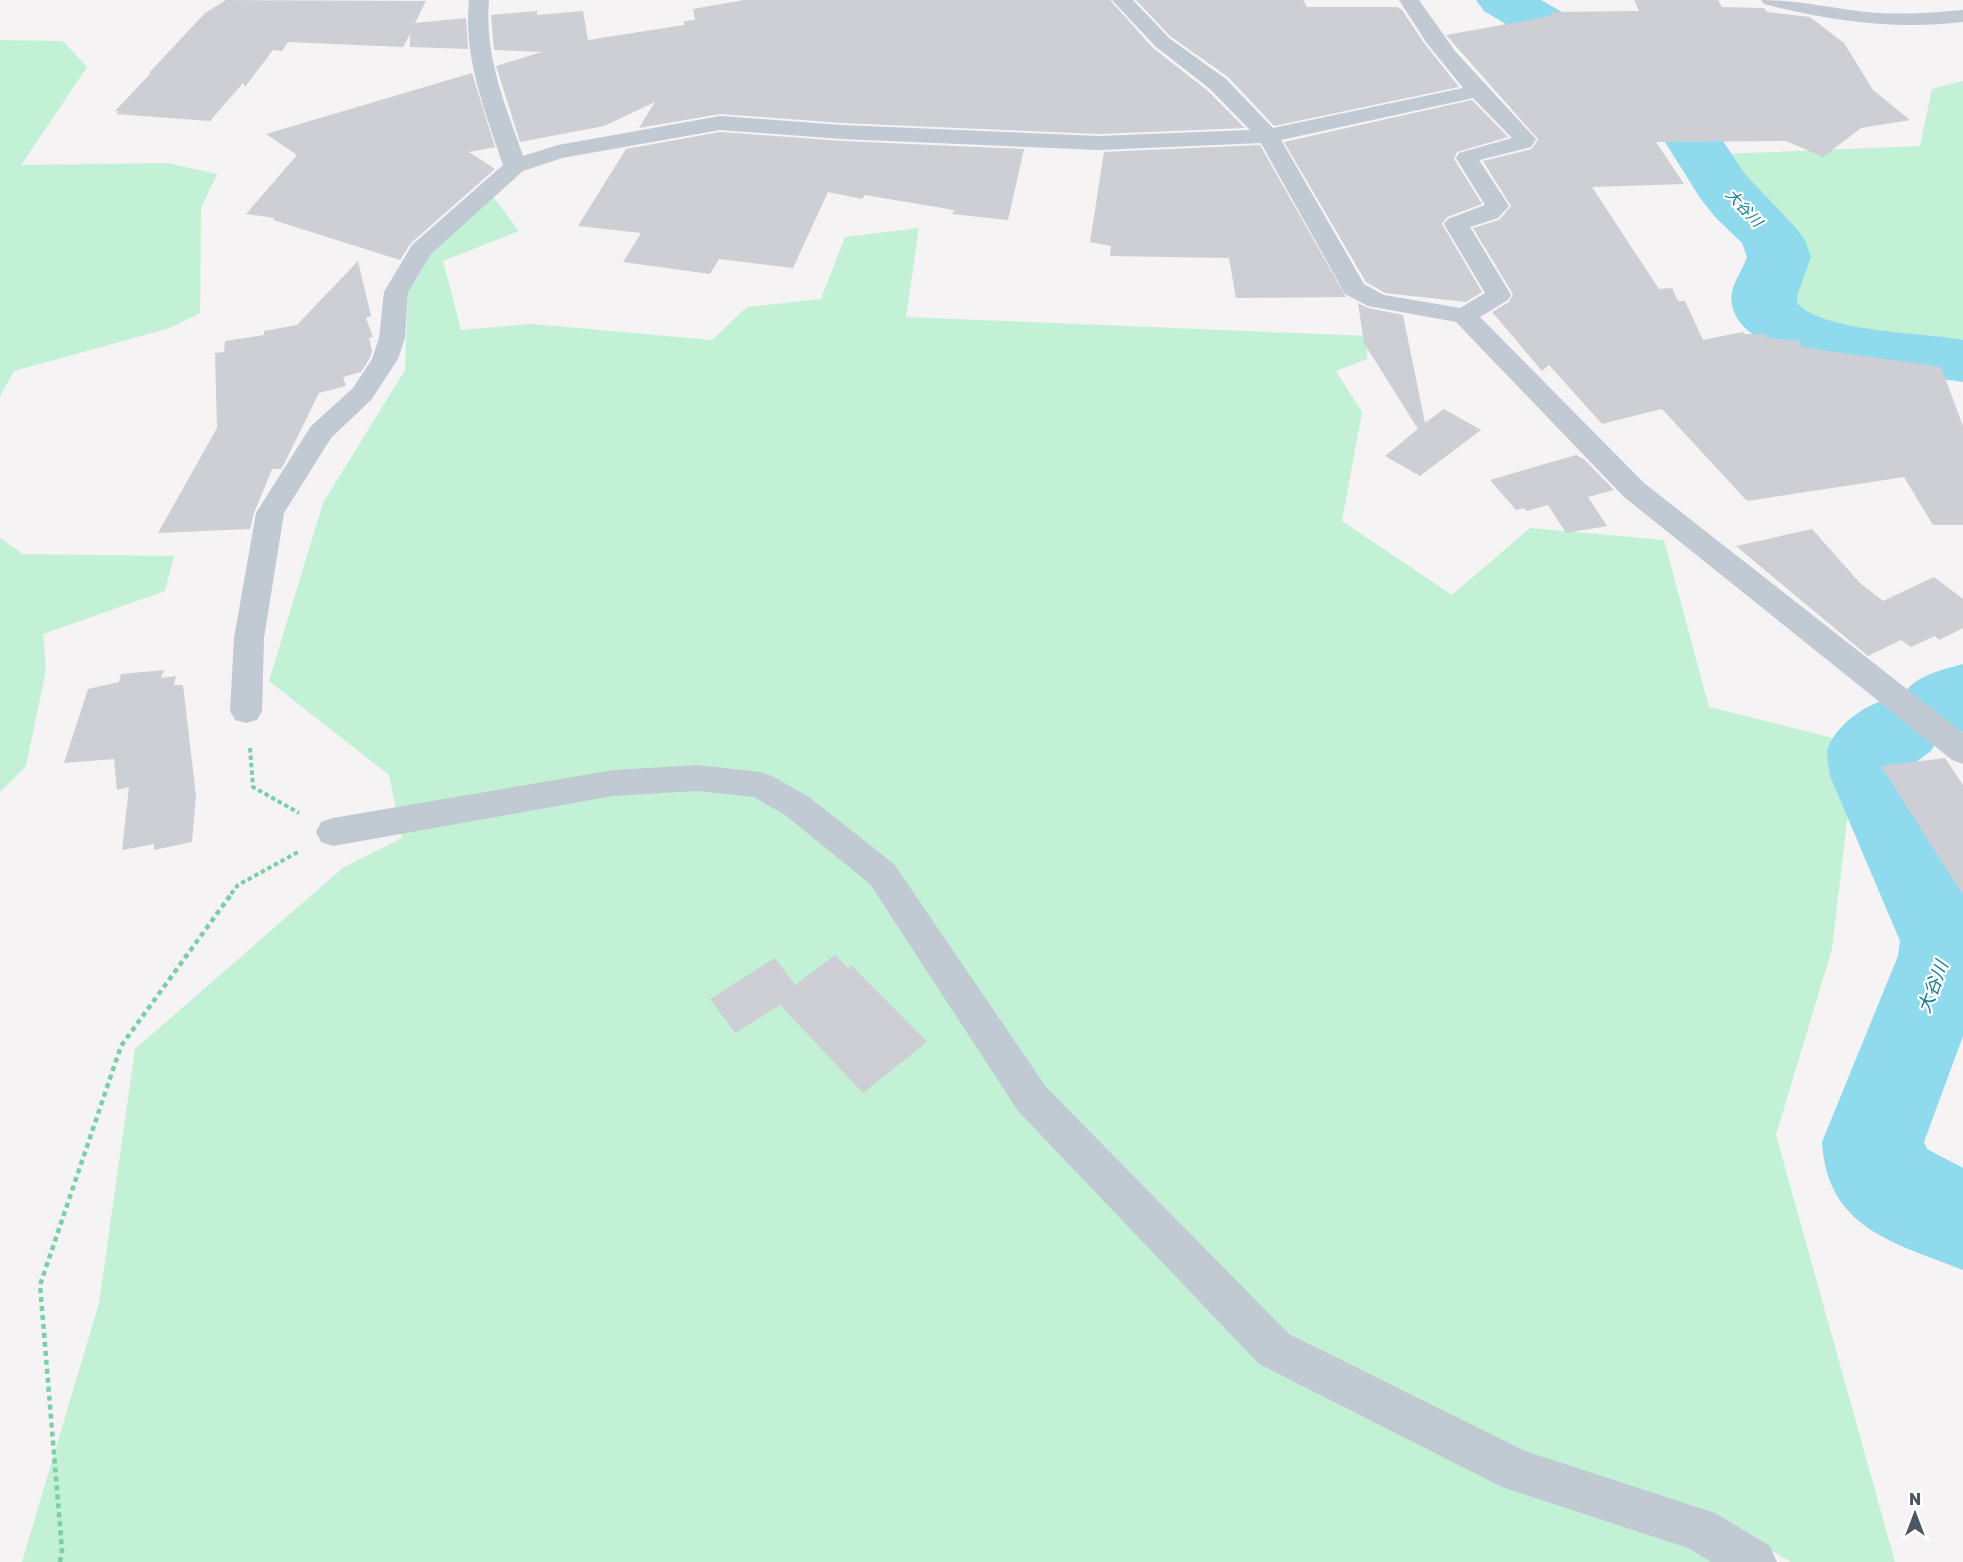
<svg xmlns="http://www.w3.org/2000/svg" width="1963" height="1562" viewBox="0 0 1963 1562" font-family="'Golos Text','Noto Sans JP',sans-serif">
  <rect width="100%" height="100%" fill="#f5f3f3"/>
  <g fill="#c3f1d5">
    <path d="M 0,40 L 63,41 L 87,67 L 21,165 L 167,163 L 217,174 L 201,208 L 200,313 L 170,328 L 14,371 L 0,396 Z"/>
    <path d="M 1963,81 L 1963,351 L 1822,331 L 1773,311 L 1765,245 L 1722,154 L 1920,146 L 1932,89 Z"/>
    <path d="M 491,194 L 519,231 L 443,261 L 461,330 L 532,324 L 712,340 L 747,307 L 821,299 L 845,237 L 919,228 L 906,317 L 1368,336 L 1367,359 L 1336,371 L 1362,412 L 1342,521 L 1452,595 L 1530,528 L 1664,540 L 1709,707 L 1856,744 L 1832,949 L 1776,1135 L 1895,1562 L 1791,1562 L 1729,1525 L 1744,1562 L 22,1562 L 99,1303 L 135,1049 L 344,867 L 402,838 L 389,775 L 269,681 L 323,503 L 405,370 L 408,290 L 442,223 Z"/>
    <path d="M 0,538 L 23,554 L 174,556 L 165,591 L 43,634 L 46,670 L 26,766 L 0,792 Z"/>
  </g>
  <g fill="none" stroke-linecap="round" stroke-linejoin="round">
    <g fill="#90daee" fill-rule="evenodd">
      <path d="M 1476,0 L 1541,0 L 1641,57 L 1678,83 L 1699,105 L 1745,174 L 1795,227 L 1805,240 L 1811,257 L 1797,296 L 1797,303 C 1825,333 1922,332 1963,340 L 1963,382 C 1911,373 1744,368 1732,305 C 1728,288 1742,272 1747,257 L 1742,243 L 1716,218 L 1700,198 L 1655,126 L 1638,107 L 1601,81 L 1484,11 Z"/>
      <path d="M 1963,664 L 1963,732 L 1937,740 L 1931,751 L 1915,763 L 1916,776 L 1963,875 L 1963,1036 L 1924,1142 L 1927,1149 L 1963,1168 L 1963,1270 C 1895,1243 1827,1229 1822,1142 L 1898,956 L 1900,941 L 1830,776 C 1829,768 1826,755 1828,748 C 1839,720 1873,699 1903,696 C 1914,675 1942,670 1963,664 Z"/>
    </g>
  </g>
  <g fill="#cdcfd5">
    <path d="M 226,0 L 426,1 L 415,23 L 466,18 L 468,49 L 410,47 L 410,34 L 403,47 L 288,42 L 282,51 L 273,50 L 245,87 L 243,83 L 210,121 L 116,114 L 119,111 L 115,111 L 151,73 L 149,73 L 205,13 Z"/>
    <path d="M 744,0 L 1110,0 L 1153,48 L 1208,91 L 1245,128 L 1099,134 L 842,123 L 720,114 L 639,128 L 655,102 L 604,126 L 520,142 L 496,66 L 542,52 L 494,50 L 491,15 L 537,11 L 537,15 L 583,11 L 588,40 L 684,25 L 684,21 L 695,20 L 693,9 Z"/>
    <path d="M 1136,0 L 1303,0 L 1307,7 L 1397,7 L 1402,10 L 1424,43 L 1459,87 L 1274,126 L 1228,77 L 1170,36 Z"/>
    <path d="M 1634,0 L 1718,0 L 1722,7 L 1764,8 L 1767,12 L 1810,17 L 1844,43 L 1873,90 L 1910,120 L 1861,128 L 1823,157 L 1786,141 L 1656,142 L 1684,184 L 1592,187 L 1659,289 L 1672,288 L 1678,301 L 1685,301 L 1703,340 L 1743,332 L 1745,334 L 1765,334 L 1767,338 L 1800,341 L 1801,347 L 1941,367 L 1963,426 L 1963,525 L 1933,525 L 1904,477 L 1747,501 L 1662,409 L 1602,424 L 1549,365 L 1542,371 L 1492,312 L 1509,302 L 1513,294 L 1473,228 L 1499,220 L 1511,206 L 1483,161 L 1532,149 L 1538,139 L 1446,35 L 1552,16 L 1550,12 L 1639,11 Z"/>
    <path d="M 472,73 L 495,147 L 469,152 L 495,169 L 411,243 L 400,260 L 273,220 L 275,218 L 246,214 L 297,155 L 266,134 Z"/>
    <path d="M 1472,100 L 1508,137 L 1457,152 L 1454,159 L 1482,204 L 1447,217 L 1442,224 L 1482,292 L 1466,302 L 1385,293 L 1366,282 L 1284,142 Z"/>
    <path d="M 720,132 L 842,141 L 1024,149 L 1008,220 L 952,214 L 954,210 L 865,195 L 862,199 L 828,192 L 793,268 L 719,259 L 710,274 L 623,262 L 641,233 L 578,226 L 626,149 Z"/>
    <path d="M 1260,145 L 1346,297 L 1236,298 L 1229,258 L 1110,256 L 1111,246 L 1090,242 L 1104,152 Z"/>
    <path d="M 358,261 L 371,316 L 366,318 L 373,337 L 369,338 L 372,351 L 370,358 L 361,372 L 343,377 L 346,386 L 319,393 L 283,466 L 281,469 L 272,469 L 254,513 L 250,529 L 158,533 L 217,428 L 215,353 L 224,352 L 225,341 L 264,335 L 264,331 L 297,325 Z"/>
    <path d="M 1358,303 L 1368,308 L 1403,315 L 1425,423 L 1444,409 L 1481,430 L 1420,476 L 1385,456 L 1418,429 L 1364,343 Z"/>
    <path d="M 1576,455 L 1585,460 L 1614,490 L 1588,497 L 1607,526 L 1566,533 L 1548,505 L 1527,511 L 1524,508 L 1516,510 L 1490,480 Z"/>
    <path d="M 1812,529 L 1860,583 L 1883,601 L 1934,577 L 1963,599 L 1963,628 L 1939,640 L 1935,636 L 1911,647 L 1901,640 L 1868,656 L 1736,546 Z"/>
    <path d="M 164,670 L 161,678 L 176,676 L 174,685 L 183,685 L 196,796 L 192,842 L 154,850 L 154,844 L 122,850 L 129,787 L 117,790 L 114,759 L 64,763 L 88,689 L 119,682 L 121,674 Z"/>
    <path d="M 1945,758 L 1963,785 L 1963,895 L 1881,766 Z"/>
    <path d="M 835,955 L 848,968 L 852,966 L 927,1042 L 863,1093 L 780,1005 L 735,1033 L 710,999 L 775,958 L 795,985 Z"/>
  </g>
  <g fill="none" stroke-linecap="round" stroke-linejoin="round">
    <g stroke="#7ad0a6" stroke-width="4" stroke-dasharray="4.5 3" stroke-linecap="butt">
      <path d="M 250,748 L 253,787 L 299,813"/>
      <path d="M 231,894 L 238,885 L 298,852"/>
    </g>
    <path stroke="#7ad0a6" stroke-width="4.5" stroke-dasharray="5 4" stroke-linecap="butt" d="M 60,1562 L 62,1550 L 40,1285 L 121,1046 L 232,893"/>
    <g fill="#c1cad2" fill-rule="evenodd">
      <path d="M 469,0 L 489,0 C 484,55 505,105 523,156 L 558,145 L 720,116 L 842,125 L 1099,136 L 1250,130 L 1210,89 L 1155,46 L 1112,0 L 1133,0 L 1169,38 L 1226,79 L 1273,128 L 1463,88 L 1426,42 L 1399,0 L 1419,0 L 1455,51 L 1536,139 L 1531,147 L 1479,160 L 1509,206 L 1498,218 L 1470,227 L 1511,295 L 1508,300 L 1480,317 L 1644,483 L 1963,733 L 1963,764 L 1952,760 L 1624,497 L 1456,322 L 1368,306 L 1345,294 L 1261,143 L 1099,150 L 842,139 L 720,130 L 562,158 L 523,171 L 431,254 L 408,292 L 405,338 L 398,359 L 371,400 L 331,438 L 284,513 L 264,638 L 262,711 L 257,720 L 246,723 L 235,720 L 230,711 L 234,638 L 256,513 L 311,426 L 353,388 L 372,359 L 379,338 L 384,292 L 412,245 L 503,165 C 485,111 463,57 469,0 ZM 1473,98 L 1512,138 L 1459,153 L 1456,158 L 1485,205 L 1448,219 L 1444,224 L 1485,293 L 1460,308 L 1384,295 L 1364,284 L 1281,140 Z"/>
      <path d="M 1761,0 C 1799,0 1829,8 1866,12 C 1899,15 1931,13 1963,10 L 1963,22 C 1894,30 1831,21 1764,4 Z"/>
      <path d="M 697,765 L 760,772 L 772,776 L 809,797 L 894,864 L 1046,1087 L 1289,1334 L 1525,1451 L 1715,1513 L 1770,1546 L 1777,1562 L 1711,1562 L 1688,1548 L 1502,1487 L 1259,1364 L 1018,1111 L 870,884 L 785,815 L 754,797 L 697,791 L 613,796 L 333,846 L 321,842 L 316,832 L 321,822 L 333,818 L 613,770 Z"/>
    </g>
  </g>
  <g text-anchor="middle" stroke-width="4.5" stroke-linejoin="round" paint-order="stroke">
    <g font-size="15" font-style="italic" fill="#0c7c9b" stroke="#fff">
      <text transform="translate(1744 208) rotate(47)" y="5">大谷川</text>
    </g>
    <g font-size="18" font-style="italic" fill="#0c7c9b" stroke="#fff">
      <text transform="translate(1933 987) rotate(-69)" y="6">大谷川</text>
    </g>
  </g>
  <g transform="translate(1915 1514)" stroke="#ffffff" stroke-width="4.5" paint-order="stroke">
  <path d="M0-4.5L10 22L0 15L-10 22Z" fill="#4a5661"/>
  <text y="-9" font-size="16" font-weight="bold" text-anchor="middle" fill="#4a5661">N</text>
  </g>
</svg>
